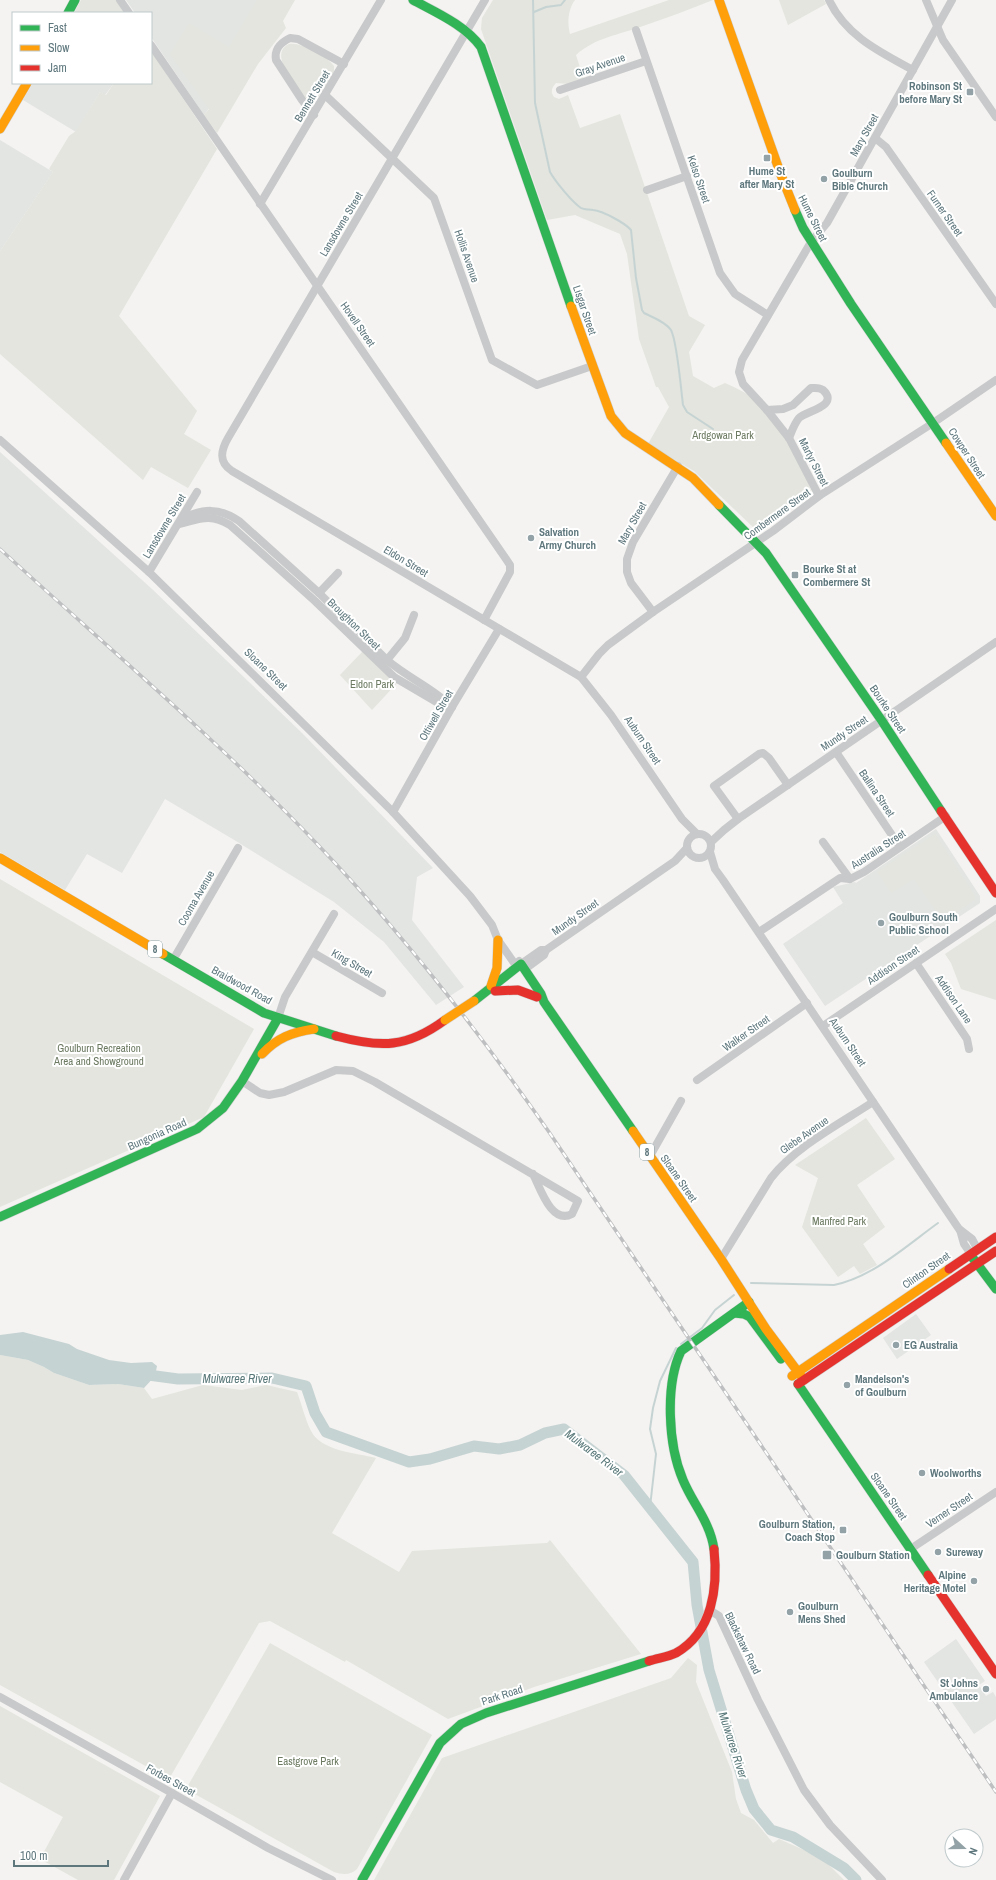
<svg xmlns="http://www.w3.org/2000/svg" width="996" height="1880" viewBox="0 0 996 1880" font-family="'Archivo Narrow',sans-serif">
  <rect width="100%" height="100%" fill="#f4f3f1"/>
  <g fill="#e3e5e3">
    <path d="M 126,0 L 288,0 L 282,11 L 204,115 L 151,37 L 151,13 L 135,13 Z"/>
    <path d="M 33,83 L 114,83 L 105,95 L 100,92 L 76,132 L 23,100 Z"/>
    <path d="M 0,140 L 53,172 L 0,251 Z"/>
    <path d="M 0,452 L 152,589 L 302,733 L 433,868 L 417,877 L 412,920 L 464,987 L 436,1005 L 384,942 L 334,902 L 236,841 L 165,799 L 122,873 L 87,854 L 65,890 L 0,852 Z"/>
    <path d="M 936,829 L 980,896 L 980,903 L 825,1006 L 783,944 L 843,903 L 833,887 L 855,882 L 856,883 Z"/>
    <path d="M 916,1314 L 931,1335 L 897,1359 L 883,1338 Z"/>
    <path d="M 956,1639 L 985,1681 L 979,1685 L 986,1696 L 993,1692 L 996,1697 L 996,1719 L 974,1734 L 924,1662 Z"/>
  </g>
  <g fill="#e3e5de">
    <path d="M 81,0 L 117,0 L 126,13 L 74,13 Z"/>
    <path d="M 257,0 L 295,0 L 283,21 L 286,28 L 258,64 L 217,133 L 204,115 L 209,109 L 170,54 L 189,23 L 229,47 Z"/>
    <path d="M 493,0 L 575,0 C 568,9 567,23 570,34 L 669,0 L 713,0 C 690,9 667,18 643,26 C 619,35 596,37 576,55 L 584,80 L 569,84 L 556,83 C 552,87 550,92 554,97 L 559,99 L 568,95 L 580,128 L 620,114 L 689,316 L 705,325 L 689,352 L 693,376 L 714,388 L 725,383 C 734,387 743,391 750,396 C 768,409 809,471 811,493 L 807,498 L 764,528 L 760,530 L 754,528 L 694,471 L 648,444 L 669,407 L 658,387 L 656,387 L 639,339 L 627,254 L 620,234 L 575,215 L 547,220 L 481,29 L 482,18 Z"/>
    <path d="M 779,0 L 824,0 L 826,4 L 788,25 Z"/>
    <path d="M 289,44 C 301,42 327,56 334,66 L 334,72 L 316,101 L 306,100 C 298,87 267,54 289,44 Z"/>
    <path d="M 151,51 L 217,149 L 119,316 L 197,411 L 184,434 L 211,450 L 188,488 L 151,467 L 143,480 L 0,354 L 0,251 L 53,172 L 49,169 L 69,136 L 76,131 L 100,92 L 106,95 L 114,83 L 151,83 Z"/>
    <path d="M 363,651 L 398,682 L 372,710 L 340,675 Z"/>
    <path d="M 935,834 L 975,896 L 975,900 L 943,921 L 914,879 L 891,893 L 877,872 Z"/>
    <path d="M 0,879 L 254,1029 L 204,1117 L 0,1207 Z"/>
    <path d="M 996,920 L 996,1000 L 961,989 L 951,963 L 945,954 Z"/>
    <path d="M 866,1118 L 895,1159 L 857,1185 L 885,1227 L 863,1244 L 877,1265 L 860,1274 L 854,1266 L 838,1277 L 802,1227 L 818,1178 L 795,1165 Z"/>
    <path d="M 0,1355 L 28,1360 L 44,1367 L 54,1373 L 89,1385 L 118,1384 L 144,1388 L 152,1399 L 203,1385 L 242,1390 L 266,1385 L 297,1392 C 302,1405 305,1419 311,1431 C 321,1451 356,1453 376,1458 L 332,1533 L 399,1572 L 412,1551 L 547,1543 L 550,1540 L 641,1654 L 534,1687 L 448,1719 L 346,1660 L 345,1662 L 270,1621 L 259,1623 L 169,1779 L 0,1685 Z"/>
    <path d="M 270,1643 L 432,1735 L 357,1869 C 351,1875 343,1875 334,1872 L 186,1789 Z"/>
    <path d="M 688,1658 L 697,1665 L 696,1682 L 732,1772 L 736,1799 L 741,1813 L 754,1820 L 773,1843 L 779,1839 L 822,1858 L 844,1880 L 374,1880 L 442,1758 L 671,1678 Z"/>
    <path d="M 0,1706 L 160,1796 L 114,1880 L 78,1880 L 40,1859 L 63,1817 L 0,1782 Z"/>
  </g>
  <path fill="#c6d3d3" d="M 23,1332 L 69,1344 L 77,1349 L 109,1360 L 131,1363 L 152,1362 L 157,1366 L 155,1376 L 144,1388 L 118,1384 L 89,1385 L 54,1373 L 44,1367 L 28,1360 L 0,1355 L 0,1335 Z"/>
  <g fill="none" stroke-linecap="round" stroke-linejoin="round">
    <g stroke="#c6d3d3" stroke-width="2">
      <path d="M 533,0 L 535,103 L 550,172 C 555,181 572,202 581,208 C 584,210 589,209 593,210 C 603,211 625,223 631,230 L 636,278 L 642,310 L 644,313 C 652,317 666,322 671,330 C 677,341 681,389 683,405 L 687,412 L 713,429"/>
      <path d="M 534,12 L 546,7 L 561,5 L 565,0"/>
      <path d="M 751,1283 L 834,1285 C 873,1277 906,1246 938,1223"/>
      <path d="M 681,1344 L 702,1328 L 715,1310 L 734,1295"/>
      <path d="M 650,1507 L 656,1454 L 650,1429 L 653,1408 L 660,1381 L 676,1348"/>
    </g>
    <path stroke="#c6d3d3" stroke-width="11" d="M 141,1374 L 178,1379 L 272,1378 L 306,1386 L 315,1413 L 326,1432 L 409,1462 L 430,1459 L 474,1446 L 499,1449 L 520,1445 L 545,1433 L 564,1429 L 624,1475 L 693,1562 L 697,1605 L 709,1670 L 746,1790 L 754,1809 L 771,1830 L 793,1837 L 844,1868 L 856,1880"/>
    <defs>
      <g id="fast">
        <path d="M 413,0 C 437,13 465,25 481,47 L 571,306"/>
        <path d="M 68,13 L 75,0"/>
        <path d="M 795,210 L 803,228 L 851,304 L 946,443"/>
        <path d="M 719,505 L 766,553 L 882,721 L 941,811"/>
        <path d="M 163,954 L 264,1013 L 336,1036"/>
        <path d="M 474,1001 L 521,964 L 541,994 L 544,1002 L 633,1131"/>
        <path d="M 0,1217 L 197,1129 L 223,1108 L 242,1081 L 278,1018"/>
        <path d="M 972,1257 L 996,1289"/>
        <path d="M 734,1313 L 744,1314 L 750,1317 L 781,1359"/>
        <path d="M 798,1384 L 928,1575"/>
        <path d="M 714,1549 C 710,1522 693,1504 683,1480 C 668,1445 665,1385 681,1351 L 749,1302"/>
        <path d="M 362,1880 L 440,1743 L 461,1724 L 486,1713 L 649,1661"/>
      </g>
      <g id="slow">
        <path d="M 719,0 L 781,175 L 795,210"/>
        <path d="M 0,129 L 27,83"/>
        <path d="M 571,306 L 611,416 L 625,433 L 693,478 L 719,505"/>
        <path d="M 946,443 L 996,516"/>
        <path d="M 0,858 L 163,954"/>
        <path d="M 491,986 L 497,968 L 498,940"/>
        <path d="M 262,1054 C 277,1038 292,1032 314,1029"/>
        <path d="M 633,1131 L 721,1259 L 766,1329 L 804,1380"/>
        <path d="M 792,1376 L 949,1269"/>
      </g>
      <g id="jam">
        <path d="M 941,811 L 996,893"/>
        <path d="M 495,991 L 518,990 L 537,997"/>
        <path d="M 336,1036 C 381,1048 407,1048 445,1020"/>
        <path d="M 949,1269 L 996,1237"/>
        <path d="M 798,1384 L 996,1251"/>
        <path d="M 928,1575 L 996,1674"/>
        <path d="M 649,1661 C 658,1658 668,1657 676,1653 C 713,1632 718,1587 714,1549"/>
      </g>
    </defs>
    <use href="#fast" stroke="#d0d1d1" stroke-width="10"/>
    <use href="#slow" stroke="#d0d1d1" stroke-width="10"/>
    <use href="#jam" stroke="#d0d1d1" stroke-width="10"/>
    <g stroke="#c8c9ca" stroke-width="8">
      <path d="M 120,0 L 129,13"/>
      <path d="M 485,0 L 228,438 C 221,450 218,462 232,471 L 581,677 L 611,715 L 682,819 L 697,834"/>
      <path d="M 829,0 C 846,36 880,52 913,70"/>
      <path d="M 926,0 L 943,40 L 996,117"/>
      <path d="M 636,30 L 720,273 L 735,294 L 768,315"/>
      <path d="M 151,45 L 506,559 L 510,565 L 510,572 L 484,620"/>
      <path d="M 560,90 L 646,61"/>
      <path d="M 325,95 L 434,198 L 492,360 L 537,385 L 592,366"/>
      <path d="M 314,115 L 302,100 L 276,60 C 274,49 280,43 290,38 L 298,39 L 344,64"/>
      <path d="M 875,138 L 886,147 L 996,304"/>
      <path d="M 647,190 L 687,176"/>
      <path d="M 260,204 L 381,0"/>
      <path d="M 767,410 L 783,409 L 793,405 L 811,388 C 815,388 819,387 823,390 C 840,406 806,411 799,418 C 794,424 792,431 789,438"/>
      <path d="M 0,440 L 149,572 L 393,812 L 470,896 L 492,925 L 498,940 L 517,967"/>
      <path d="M 819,496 L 789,438 L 767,410 L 743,384 L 739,372 L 742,360 L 811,242 L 827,223 L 952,0"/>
      <path d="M 182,518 C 204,509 218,507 239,521 L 319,593 L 387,660 C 408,678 433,688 452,707"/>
      <path d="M 179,524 C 200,519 210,513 230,525 L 315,601 L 394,677 L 445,707 L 452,707"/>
      <path d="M 149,572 L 197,492"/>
      <path d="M 319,593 L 338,573"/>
      <path d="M 653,612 L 631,583 L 627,572 L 627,559 L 633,542 L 678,466"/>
      <path d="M 387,660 L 405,638 L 414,615"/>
      <path d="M 581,677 L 599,654 L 608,645 L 653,612 L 773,531 L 819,496 L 933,423 L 996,380"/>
      <path d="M 836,752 L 900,847"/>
      <path d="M 393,812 L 452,707 L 499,629"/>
      <path d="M 738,819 L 714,786 L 759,754 L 763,753 L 769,758 L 788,785"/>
      <circle cx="699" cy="846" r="12"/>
      <path d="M 711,842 L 724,830 L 738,819 L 996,642"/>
      <path d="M 823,842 L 850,879"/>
      <path d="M 710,852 L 715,869 L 723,880 L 959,1229 L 972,1239 L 978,1250"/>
      <path d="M 759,932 L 840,878 L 850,879 L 864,872 L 946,816"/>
      <path d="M 312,952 L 382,993"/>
      <path d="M 173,960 L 238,848"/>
      <path d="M 519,961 L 521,964 L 541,950 L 546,950"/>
      <path d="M 916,963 L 967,1039 L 969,1049"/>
      <path d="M 525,969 L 544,955 L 546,950 L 675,861 L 687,848"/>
      <path d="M 278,1018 L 285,997 L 334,914"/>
      <path d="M 823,1026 L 996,909"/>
      <path d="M 697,1080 L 807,1003"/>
      <path d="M 242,1081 L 260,1093 L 269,1095 L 284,1092 L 336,1070 L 353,1071 L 375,1082 L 578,1201 L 572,1214 C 551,1225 540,1187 533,1174"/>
      <path d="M 650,1156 L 681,1101"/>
      <path d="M 960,1230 L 964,1244 L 971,1254"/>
      <path d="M 721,1259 L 771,1178 C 795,1147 841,1123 873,1102"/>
      <path d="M 915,1546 L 996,1492"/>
      <path d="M 711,1611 L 719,1616 L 758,1700 L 804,1790 L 830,1825 L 882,1880"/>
      <path d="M 0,1697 L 172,1793 L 268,1848 L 332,1880"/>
      <path d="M 124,1880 L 172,1793"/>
    </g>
    <use href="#fast" stroke="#30b455" stroke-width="9"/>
    <use href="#slow" stroke="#ff9f0a" stroke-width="9"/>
    <use href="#jam" stroke="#e5322d" stroke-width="9"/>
    <defs>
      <path id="rail" d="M 0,549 C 107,647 219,741 319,846 C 404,935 479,1032 549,1132 L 996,1792"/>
    </defs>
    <use href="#rail" stroke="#bebfc0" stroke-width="3.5"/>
    <use href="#rail" stroke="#fff" stroke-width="2" stroke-dasharray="6" stroke-linecap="butt"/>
    <defs>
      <path id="slow-bridge" d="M 445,1020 L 474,1001"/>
    </defs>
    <use href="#slow-bridge" stroke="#d0d1d1" stroke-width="10" stroke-linecap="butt"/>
    <use href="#slow-bridge" stroke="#ff9f0a" stroke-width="9"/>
  </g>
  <g fill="#92a2a6" stroke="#fff" stroke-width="1.5">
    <rect x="966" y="88" width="8" height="8" rx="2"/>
    <rect x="763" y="154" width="8" height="8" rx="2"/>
    <circle cx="824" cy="179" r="4"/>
    <circle cx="531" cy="538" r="4"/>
    <rect x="791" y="571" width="8" height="8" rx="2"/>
    <circle cx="881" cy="923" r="4"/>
    <circle cx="896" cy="1345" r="4"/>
    <circle cx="847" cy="1385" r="4"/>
    <circle cx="922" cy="1473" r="4"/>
    <rect x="839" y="1526" width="8" height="8" rx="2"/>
    <circle cx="938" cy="1552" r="4"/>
    <rect x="822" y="1550" width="10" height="10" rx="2"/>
    <circle cx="974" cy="1581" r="4"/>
    <circle cx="790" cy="1612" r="4"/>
    <circle cx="986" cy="1689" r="4"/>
  </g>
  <g text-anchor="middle" stroke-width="4" stroke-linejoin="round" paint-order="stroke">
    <g fill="#fff" stroke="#8ea0a4" stroke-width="1">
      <rect x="148" y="941" width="14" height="16" rx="3"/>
      <rect x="640" y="1144" width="14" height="16" rx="3"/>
    </g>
    <g font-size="10" font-weight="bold" fill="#5e777d">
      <text x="155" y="953">8</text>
      <text x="647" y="1156">8</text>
    </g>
    <g font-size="11" fill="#5e777d" stroke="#fff">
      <text transform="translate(600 65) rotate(-19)" y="4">Gray Avenue</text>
      <text transform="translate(312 96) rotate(-59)" y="4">Bennett Street</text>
      <text transform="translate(864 135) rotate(-61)" y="4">Mary Street</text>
      <text transform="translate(699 179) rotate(71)" y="4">Kelso Street</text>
      <text transform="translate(945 213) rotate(55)" y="4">Furner Street</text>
      <text transform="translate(813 218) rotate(63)" y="4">Hume Street</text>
      <text transform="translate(341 224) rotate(-59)" y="4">Lansdowne Street</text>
      <text transform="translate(467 256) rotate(71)" y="4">Hollis Avenue</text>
      <text transform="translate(585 310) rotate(71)" y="4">Lisgar Street</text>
      <text transform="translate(358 324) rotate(55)" y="4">Hovell Street</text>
      <text transform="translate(967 453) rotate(57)" y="4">Cowper Street</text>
      <text transform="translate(814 462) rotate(63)" y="4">Martyr Street</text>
      <text transform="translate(777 514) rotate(-36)" y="4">Combermere Street</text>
      <text transform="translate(632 523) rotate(-61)" y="4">Mary Street</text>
      <text transform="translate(164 526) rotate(-59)" y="4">Lansdowne Street</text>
      <text transform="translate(406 561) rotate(31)" y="4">Eldon Street</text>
      <text transform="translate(354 624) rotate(44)" y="4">Broughton Street</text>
      <text transform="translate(266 669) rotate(44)" y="4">Sloane Street</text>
      <text transform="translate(888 709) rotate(56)" y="4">Bourke Street</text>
      <text transform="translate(436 715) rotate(-60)" y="4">Ottiwell Street</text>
      <text transform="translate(844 733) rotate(-34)" y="4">Mundy Street</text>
      <text transform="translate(643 740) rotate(56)" y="4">Auburn Street</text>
      <text transform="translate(877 793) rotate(56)" y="4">Ballina Street</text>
      <text transform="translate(878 849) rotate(-33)" y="4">Australia Street</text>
      <text transform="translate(196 898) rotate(-60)" y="4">Cooma Avenue</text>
      <text transform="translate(575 917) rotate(-35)" y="4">Mundy Street</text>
      <text transform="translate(352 963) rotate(30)" y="4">King Street</text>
      <text transform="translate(893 965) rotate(-34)" y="4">Addison Street</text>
      <text transform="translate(242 985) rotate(29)" y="4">Braidwood Road</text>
      <text transform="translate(954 999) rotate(56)" y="4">Addison Lane</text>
      <text transform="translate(746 1033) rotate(-35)" y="4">Walker Street</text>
      <text transform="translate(848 1042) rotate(56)" y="4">Auburn Street</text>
      <text transform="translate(157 1134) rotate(-24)" y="4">Bungonia Road</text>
      <text transform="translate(804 1135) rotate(-35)" y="4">Glebe Avenue</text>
      <text transform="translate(679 1178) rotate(55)" y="4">Sloane Street</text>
      <text transform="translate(926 1270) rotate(-35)" y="4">Clinton Street</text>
      <text transform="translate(889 1496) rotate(55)" y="4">Sloane Street</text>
      <text transform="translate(949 1510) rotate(-34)" y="4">Verner Street</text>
      <text transform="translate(743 1643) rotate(64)" y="4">Blackshaw Road</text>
      <text transform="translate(502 1695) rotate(-18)" y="4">Park Road</text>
      <text transform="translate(171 1780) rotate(29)" y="4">Forbes Street</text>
    </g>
    <g font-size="11" font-weight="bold" fill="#5e777d" stroke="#fff" text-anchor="start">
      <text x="962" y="90" text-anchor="end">Robinson St<tspan x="962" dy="13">before Mary St</tspan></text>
      <text x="767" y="175" text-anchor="middle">Hume St<tspan x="767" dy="13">after Mary St</tspan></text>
      <text x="832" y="177">Goulburn<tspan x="832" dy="13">Bible Church</tspan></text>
      <text x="539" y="536">Salvation<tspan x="539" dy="13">Army Church</tspan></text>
      <text x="803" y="573">Bourke St at<tspan x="803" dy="13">Combermere St</tspan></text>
      <text x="889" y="921">Goulburn South<tspan x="889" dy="13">Public School</tspan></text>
      <text x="904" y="1349">EG Australia</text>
      <text x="855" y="1383">Mandelson's<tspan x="855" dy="13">of Goulburn</tspan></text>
      <text x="930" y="1477">Woolworths</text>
      <text x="835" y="1528" text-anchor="end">Goulburn Station,<tspan x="835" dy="13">Coach Stop</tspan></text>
      <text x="946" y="1556">Sureway</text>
      <text x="836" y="1559">Goulburn Station</text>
      <text x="966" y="1579" text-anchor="end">Alpine<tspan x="966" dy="13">Heritage Motel</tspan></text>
      <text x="798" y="1610">Goulburn<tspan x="798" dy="13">Mens Shed</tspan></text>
      <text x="978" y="1687" text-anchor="end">St Johns<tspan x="978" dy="13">Ambulance</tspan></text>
    </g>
    <g font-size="11" fill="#6c7a61" stroke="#fff">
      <text x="723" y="439">Ardgowan Park</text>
      <text x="372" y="688">Eldon Park</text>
      <text x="99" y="1052">Goulburn Recreation<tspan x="99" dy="13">Area and Showground</tspan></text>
      <text x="839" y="1225">Manfred Park</text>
      <text x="308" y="1765">Eastgrove Park</text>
    </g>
    <g font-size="12" font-style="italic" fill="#597879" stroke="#fff">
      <text x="237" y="1383">Mulwaree River</text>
      <text transform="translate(594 1453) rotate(37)" y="4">Mulwaree River</text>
      <text transform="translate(733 1745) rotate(72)" y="4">Mulwaree River</text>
    </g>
  </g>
  <rect x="12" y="12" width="140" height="72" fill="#ffffff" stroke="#bfc9cb"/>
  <rect x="20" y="25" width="20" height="6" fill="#30b455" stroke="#bfc9cb"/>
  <text x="48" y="32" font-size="12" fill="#5e777d">Fast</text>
  <rect x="20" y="45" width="20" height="6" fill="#ff9f0a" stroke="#bfc9cb"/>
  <text x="48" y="52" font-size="12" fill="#5e777d">Slow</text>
  <rect x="20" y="65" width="20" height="6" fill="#e5322d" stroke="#bfc9cb"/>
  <text x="48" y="72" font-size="12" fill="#5e777d">Jam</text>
  <g transform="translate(964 1848) rotate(111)"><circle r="19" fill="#ffffff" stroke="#bfc9cb"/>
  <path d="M0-3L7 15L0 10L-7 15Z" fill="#92a2a6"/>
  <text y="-6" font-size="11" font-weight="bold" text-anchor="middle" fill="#5e777d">N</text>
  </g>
  <path d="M14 1860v6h94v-6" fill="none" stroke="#5e777d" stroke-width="2"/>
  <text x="20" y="1860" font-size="12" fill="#5e777d" stroke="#ffffff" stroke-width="3" paint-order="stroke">100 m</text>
</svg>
